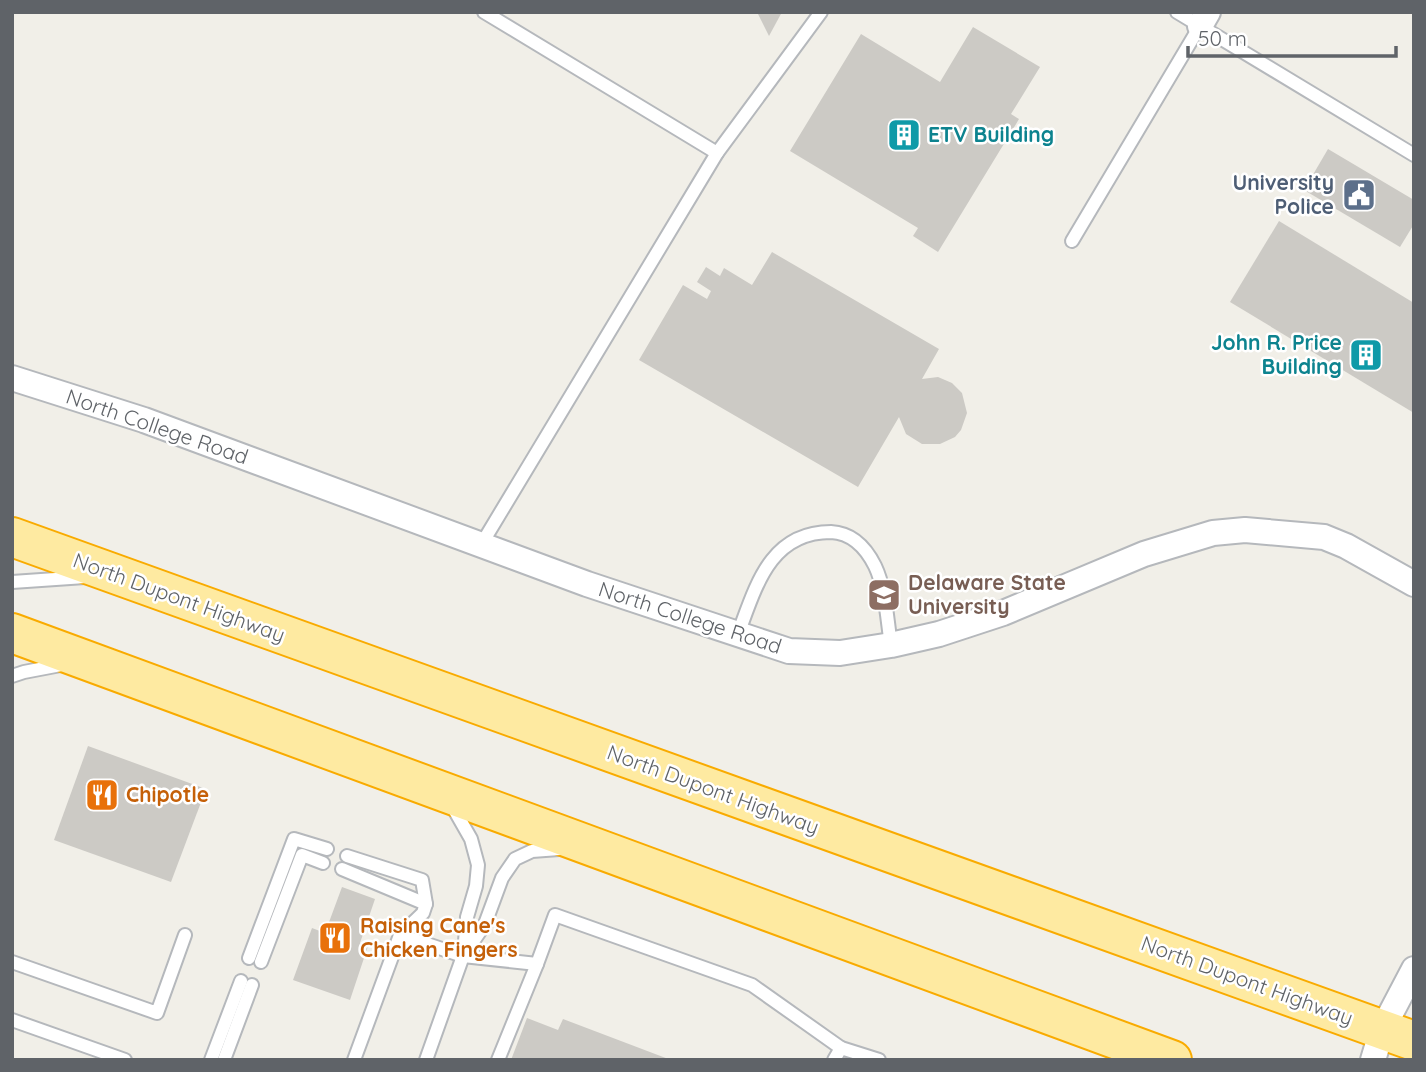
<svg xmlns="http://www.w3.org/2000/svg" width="1426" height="1072" viewBox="0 0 1426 1072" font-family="Quicksand,sans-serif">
  <rect width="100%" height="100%" fill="#f1efe8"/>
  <g fill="#cccac5">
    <path d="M 757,12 L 782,12 L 769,36 Z"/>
    <path d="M 973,27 L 1040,67 L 1011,114 L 1019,119 L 938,252 L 913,236 L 918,228 L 790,151 L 861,34 L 940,82 Z"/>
    <path d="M 1328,149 L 1414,200 L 1414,224 L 1400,247 L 1304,190 Z"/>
    <path d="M 1279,221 L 1414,303 L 1414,413 L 1230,302 Z"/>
    <path d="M 772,252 L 939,349 L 922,379 L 938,377 L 952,383 L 962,393 L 967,413 L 961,430 L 955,437 L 940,444 L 922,444 L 906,434 L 899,417 L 858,487 L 639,360 L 683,285 L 707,299 L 711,291 L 697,282 L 706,267 L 720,276 L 724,268 L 752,285 Z"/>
    <path d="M 88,746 L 206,789 L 171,882 L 54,840 Z"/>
    <path d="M 342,887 L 375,899 L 360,943 L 368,946 L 350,1000 L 293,980 L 312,928 L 325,933 Z"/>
    <path d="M 527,1018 L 558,1030 L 563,1019 L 671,1060 L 511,1060 Z"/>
  </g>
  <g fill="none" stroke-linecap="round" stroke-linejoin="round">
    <defs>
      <g id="service">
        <path d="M 484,12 L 717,153"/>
        <path d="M 1177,12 L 1414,155"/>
        <path d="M 1072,241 L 1200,26"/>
        <path d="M 481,545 L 717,153 L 821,12"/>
        <path d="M 12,582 L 85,577"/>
        <path d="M 738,634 C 756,586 770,532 831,532 C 852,533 866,548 875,566 C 886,589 887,620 891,645"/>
        <path d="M 12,676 L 24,672 L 66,664"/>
        <path d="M 451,804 L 471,839 L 478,865 L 476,886 L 467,917 L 464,953"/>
        <path d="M 347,856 L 422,880 L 426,904 L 423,913 L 400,935 L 354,1060"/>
        <path d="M 342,869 L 426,904"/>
        <path d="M 400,935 L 463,956 L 537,964 L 555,915 L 752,985 L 841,1048"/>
        <path d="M 249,958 L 294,839 L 327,849"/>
        <path d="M 12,962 L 157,1013 L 185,935"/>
        <path d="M 261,962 L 302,855 L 323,863"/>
        <path d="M 12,1020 L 125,1060"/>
        <path d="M 211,1060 L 241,981"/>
        <path d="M 224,1060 L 252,985"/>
        <path d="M 426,1060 L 463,956 L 485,924 L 502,878 L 515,859 L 532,851 L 559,849"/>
        <path d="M 498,1060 L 537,964"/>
        <path d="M 834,1060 L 841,1048 L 879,1060"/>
      </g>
      <g id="minor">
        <path d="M 1200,26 L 1208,12"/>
        <path d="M 12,378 L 144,420 L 587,584 L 789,651 L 840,653 L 891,645 L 939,634 L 1003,613 L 1144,554 L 1213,533 L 1245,530 L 1324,537 L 1346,546 L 1414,584"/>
        <path d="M 1373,1060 L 1382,1030 L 1414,969"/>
      </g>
      <g id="trunk">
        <path d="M 12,537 L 1414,1041"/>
        <path d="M 12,633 L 1172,1060"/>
      </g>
    </defs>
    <use href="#service" stroke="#b5b8bc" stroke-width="16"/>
    <use href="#minor" stroke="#b5b8bc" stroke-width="28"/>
    <use href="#trunk" stroke="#f9ab00" stroke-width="42"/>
    <use href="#service" stroke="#fff" stroke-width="12"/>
    <use href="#minor" stroke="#fff" stroke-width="24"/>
    <use href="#trunk" stroke="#feeaa1" stroke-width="38"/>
  </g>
  <defs>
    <symbol id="building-square" viewBox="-11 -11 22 22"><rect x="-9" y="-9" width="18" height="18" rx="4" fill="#0f9aa8" stroke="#fff"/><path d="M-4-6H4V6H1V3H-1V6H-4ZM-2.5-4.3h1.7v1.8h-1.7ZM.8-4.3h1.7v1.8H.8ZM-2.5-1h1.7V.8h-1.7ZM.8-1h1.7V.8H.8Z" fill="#fff"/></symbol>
    <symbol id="civic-square" viewBox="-11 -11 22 22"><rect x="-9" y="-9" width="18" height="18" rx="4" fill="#5c6f8a" stroke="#fff"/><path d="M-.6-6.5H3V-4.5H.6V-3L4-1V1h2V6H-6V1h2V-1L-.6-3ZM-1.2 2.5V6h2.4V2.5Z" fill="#fff"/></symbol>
    <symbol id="university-square" viewBox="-11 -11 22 22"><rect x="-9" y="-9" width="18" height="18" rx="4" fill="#8d6e63" stroke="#fff"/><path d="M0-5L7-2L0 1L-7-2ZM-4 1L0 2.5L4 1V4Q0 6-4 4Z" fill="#fff"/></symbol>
    <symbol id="restaurant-square" viewBox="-11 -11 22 22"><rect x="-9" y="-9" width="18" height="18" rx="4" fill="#e8710a" stroke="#fff"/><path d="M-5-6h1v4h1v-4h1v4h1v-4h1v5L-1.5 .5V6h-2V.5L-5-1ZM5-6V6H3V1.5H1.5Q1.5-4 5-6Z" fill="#fff"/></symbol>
  </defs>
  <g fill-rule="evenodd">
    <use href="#building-square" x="885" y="116" width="38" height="38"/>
    <use href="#civic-square" x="1340" y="176" width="38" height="38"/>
    <use href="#building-square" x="1347" y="336" width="38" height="38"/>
    <use href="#university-square" x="865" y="576" width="38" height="38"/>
    <use href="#restaurant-square" x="83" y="776" width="38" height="38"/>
    <use href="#restaurant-square" x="316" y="919" width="38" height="38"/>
  </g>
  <g text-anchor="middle" stroke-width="5" stroke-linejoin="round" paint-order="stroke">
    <g font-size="21" font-weight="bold" fill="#0d838f" stroke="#fff" text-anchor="start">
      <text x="928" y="142">ETV Building</text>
      <text x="1342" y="350" text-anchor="end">John R. Price<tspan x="1342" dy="24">Building</tspan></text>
    </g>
    <g font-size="21" font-weight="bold" fill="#4e5e75" stroke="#fff" text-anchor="end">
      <text x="1334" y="190">University<tspan x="1334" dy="24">Police</tspan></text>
    </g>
    <g font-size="21" fill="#5f6368" stroke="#fff">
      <text transform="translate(157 427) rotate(19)" y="7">North College Road</text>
      <text transform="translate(179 598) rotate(20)" y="7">North Dupont Highway</text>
      <text transform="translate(690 618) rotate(18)" y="7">North College Road</text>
      <text transform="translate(713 790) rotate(20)" y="7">North Dupont Highway</text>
      <text transform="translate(1247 981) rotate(20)" y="7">North Dupont Highway</text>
    </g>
    <g font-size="21" font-weight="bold" fill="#785e54" stroke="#fff" text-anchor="start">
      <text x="908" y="590">Delaware State<tspan x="908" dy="24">University</tspan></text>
    </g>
    <g font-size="21" font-weight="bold" fill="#c56008" stroke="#fff" text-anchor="start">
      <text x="126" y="802">Chipotle</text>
      <text x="360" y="933">Raising Cane's<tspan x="360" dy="24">Chicken Fingers</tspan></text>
    </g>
  </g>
  <rect width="1426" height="1072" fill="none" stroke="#5f6368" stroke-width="28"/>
  <path d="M1188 46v10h208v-10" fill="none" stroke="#5f6368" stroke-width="3.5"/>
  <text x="1198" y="46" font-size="21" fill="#5f6368" stroke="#ffffff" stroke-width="5" paint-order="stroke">50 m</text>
</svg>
